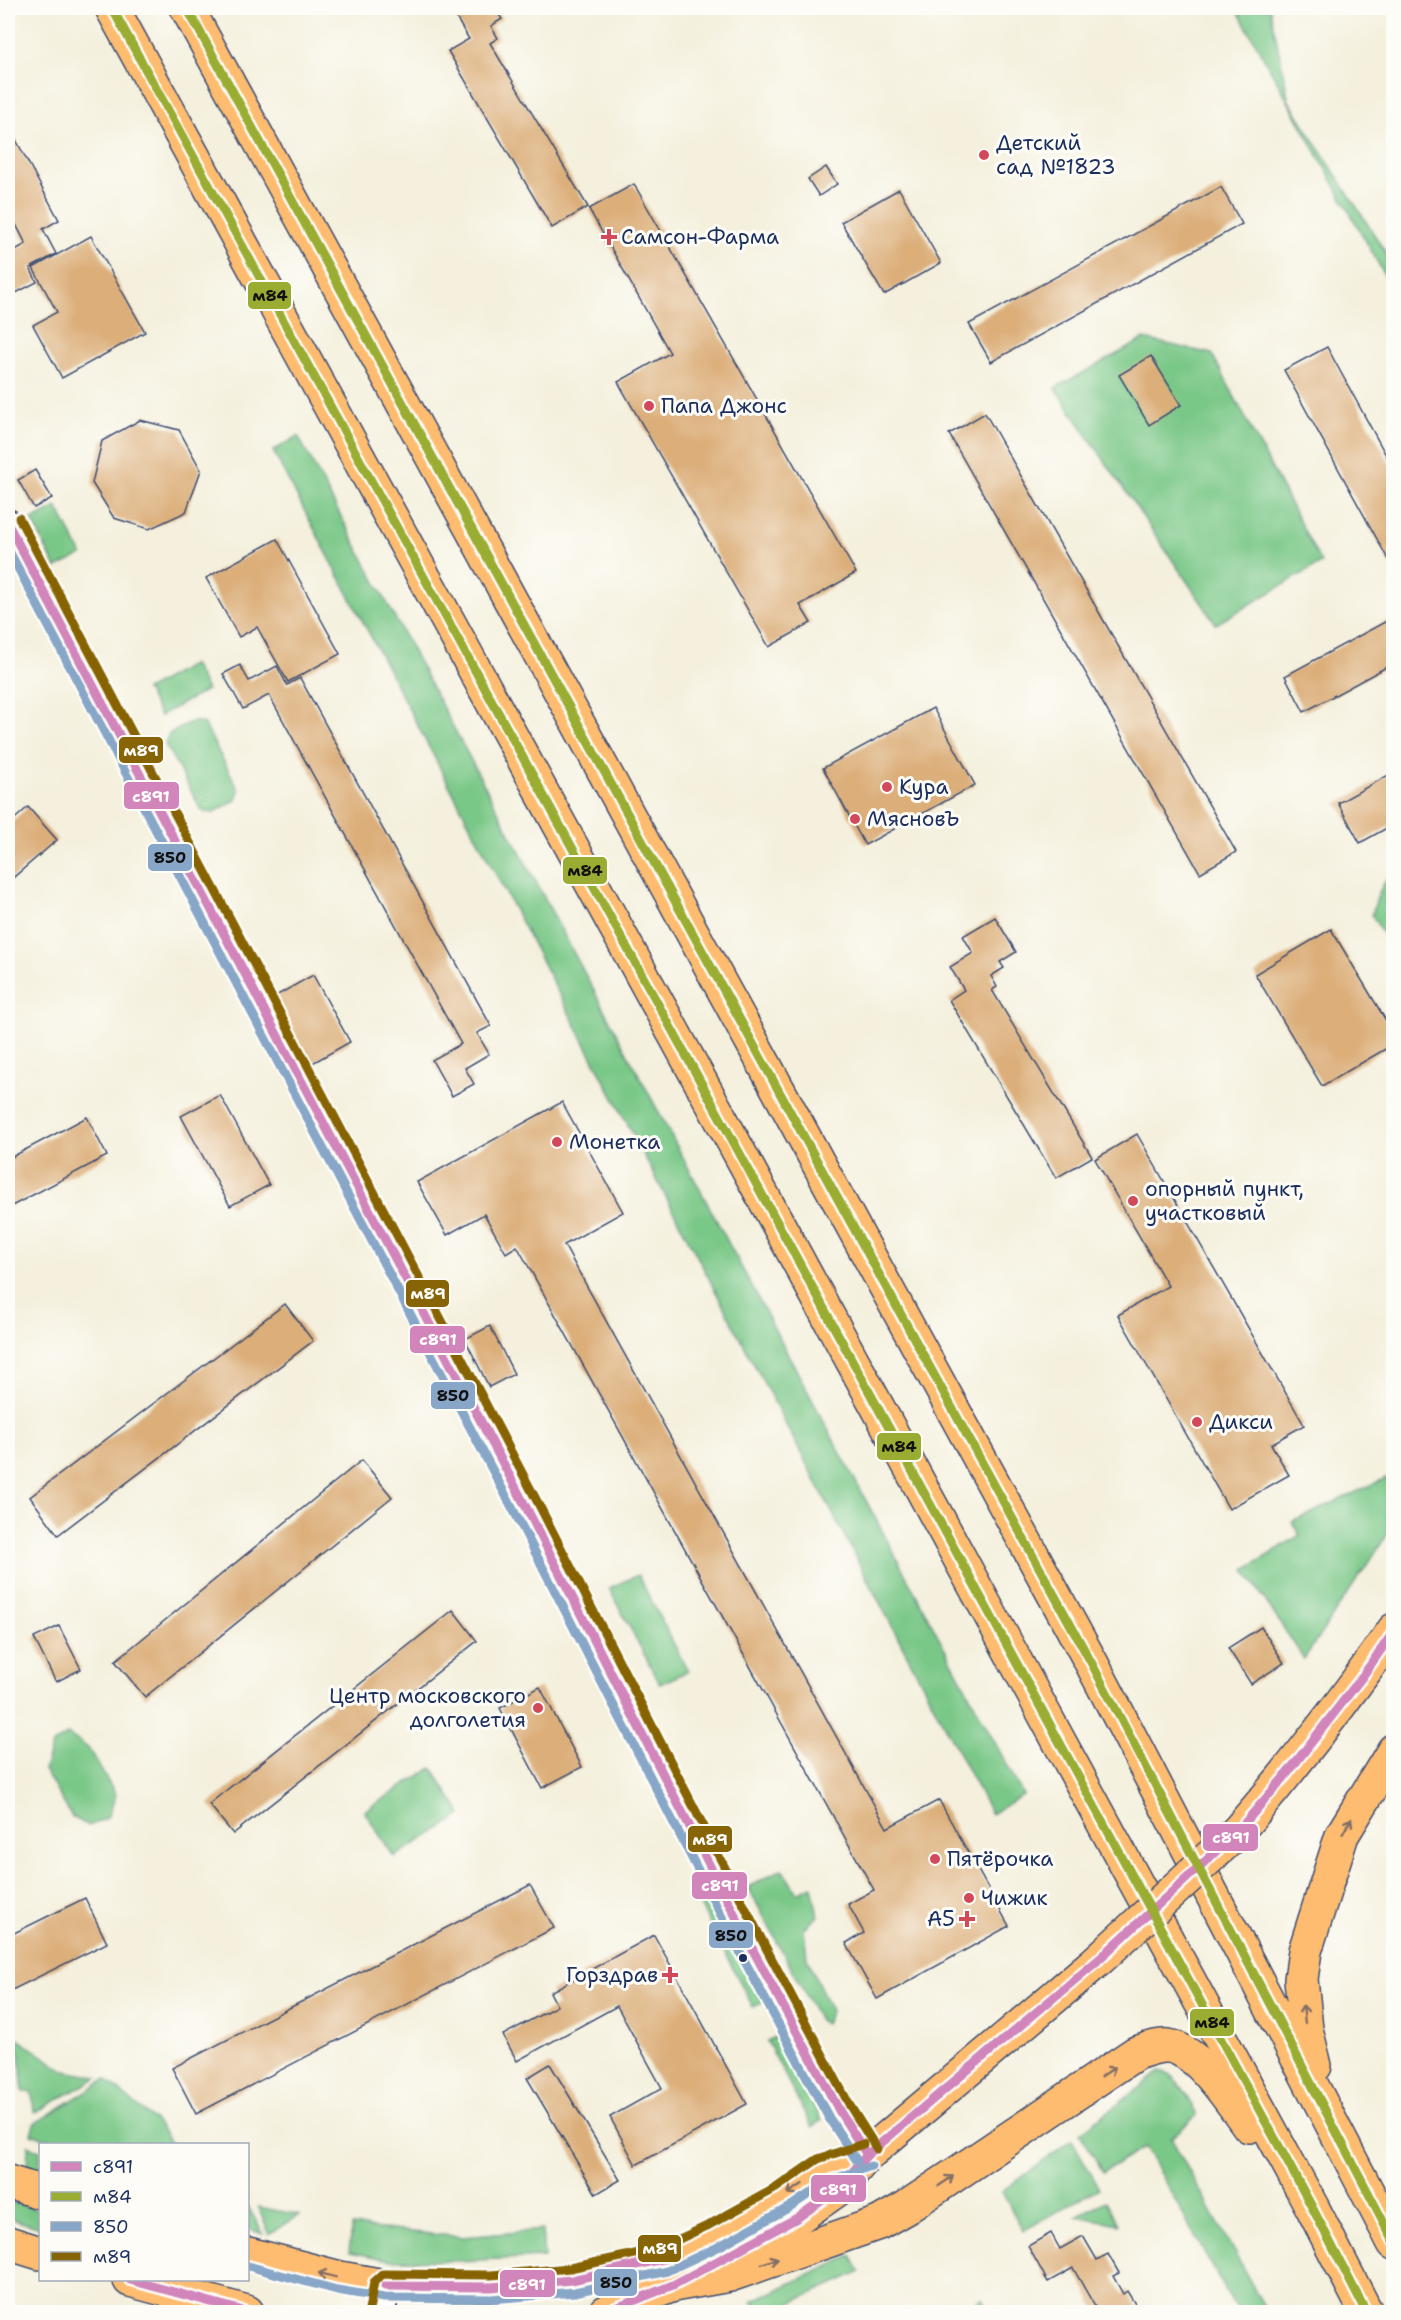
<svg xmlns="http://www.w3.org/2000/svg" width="1401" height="2320" viewBox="0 0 1401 2320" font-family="'Shantell Sans',sans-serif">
  <rect width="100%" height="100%" fill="#fdfcf7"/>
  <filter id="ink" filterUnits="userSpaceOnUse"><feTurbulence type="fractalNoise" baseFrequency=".0167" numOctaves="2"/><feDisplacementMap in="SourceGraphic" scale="12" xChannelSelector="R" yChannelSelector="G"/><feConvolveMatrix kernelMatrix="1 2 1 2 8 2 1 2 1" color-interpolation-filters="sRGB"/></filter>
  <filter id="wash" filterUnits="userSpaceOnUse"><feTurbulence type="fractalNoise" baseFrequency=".008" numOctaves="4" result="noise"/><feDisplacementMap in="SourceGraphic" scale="24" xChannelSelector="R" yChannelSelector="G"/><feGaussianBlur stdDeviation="1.35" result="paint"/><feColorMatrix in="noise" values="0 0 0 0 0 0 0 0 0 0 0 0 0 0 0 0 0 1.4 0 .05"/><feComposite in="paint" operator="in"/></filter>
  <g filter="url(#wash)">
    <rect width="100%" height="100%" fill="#f4f0dd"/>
    <g fill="#7ac888" stroke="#4a7c73" stroke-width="1.5">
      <path d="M 1236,8 L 1270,8 L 1289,101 L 1393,264 L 1393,290 Z"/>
      <path d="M 1144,339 L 1212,354 L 1321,563 L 1216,624 L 1055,388 Z"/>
      <path d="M 298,436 L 1023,1795 L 991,1814 L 273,451 Z"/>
      <path d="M 57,507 L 82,555 L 56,568 L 32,520 Z"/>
      <path d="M 193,664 L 207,690 L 160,716 L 146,690 Z"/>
      <path d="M 193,721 L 204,724 L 239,790 L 236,800 L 213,813 L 202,811 L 165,744 L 169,734 Z"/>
      <path d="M 1393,873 L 1393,952 L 1372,915 C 1376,899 1381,883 1393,873 Z"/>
      <path d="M 1386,1478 L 1393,1478 L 1393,1526 L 1304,1659 L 1245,1570 L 1300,1535 L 1292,1522 Z"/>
      <path d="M 638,1575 L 688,1671 L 660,1684 L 609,1588 Z"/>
      <path d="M 68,1734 L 88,1748 L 116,1795 L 107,1818 L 89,1826 L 72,1817 L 44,1770 L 52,1745 Z"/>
      <path d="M 432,1768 L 462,1815 L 394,1857 L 364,1811 Z"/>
      <path d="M 782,1869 L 797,1893 L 812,1886 L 818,1916 L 804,1929 L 807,1958 L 831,2011 L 825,2024 L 819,2020 L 748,1887 Z"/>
      <path d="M 718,1897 L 769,2000 L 753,2007 L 700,1905 Z"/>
      <path d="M 778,2035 L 822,2120 L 812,2127 L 767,2041 Z"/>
      <path d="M 18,2039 L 65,2071 L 98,2077 L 34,2113 L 32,2092 L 23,2092 Z"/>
      <path d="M 1160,2072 C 1181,2076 1188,2098 1197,2115 L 1171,2138 L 1267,2312 L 1238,2312 L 1145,2147 L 1103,2172 L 1080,2133 Z"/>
      <path d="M 106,2079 L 157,2123 L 171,2144 L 66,2144 L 31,2134 L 34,2124 Z"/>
      <path d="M 1072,2140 L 1099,2188 L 1023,2231 L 1002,2192 Z"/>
      <path d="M 28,2146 L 40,2150 L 40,2170 L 27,2166 Z"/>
      <path d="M 8,2201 L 40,2210 L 40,2228 L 8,2218 Z"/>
      <path d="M 1106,2201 L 1119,2224 L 1076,2216 Z"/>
      <path d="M 248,2206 L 263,2234 L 248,2229 Z"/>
      <path d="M 258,2207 L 300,2215 L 269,2234 Z"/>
      <path d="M 352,2226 L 463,2237 L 542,2230 L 544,2257 L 457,2261 L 391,2260 L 349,2252 Z"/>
      <path d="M 851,2256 L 860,2272 L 771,2312 L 759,2312 L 752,2301 Z"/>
      <path d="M 982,2299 L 989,2312 L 959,2312 Z"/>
    </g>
    <g id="blocks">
      <g fill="#dcaf7a">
        <path d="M 469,8 L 505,8 L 497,12 L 502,19 L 491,26 L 498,38 L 490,43 L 588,207 L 552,228 L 448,51 L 469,39 L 455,16 Z"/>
        <path d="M 8,125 L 59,220 L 43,229 L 56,254 L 30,268 L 37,282 L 16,293 L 8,277 L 8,254 L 26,244 L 8,209 Z"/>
        <path d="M 826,167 L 837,184 L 819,196 L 808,179 Z"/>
        <path d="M 634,184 L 856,573 L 800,605 L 811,623 L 769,647 L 618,382 L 670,353 L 589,209 Z"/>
        <path d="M 1221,187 L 1242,224 L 991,362 L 969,324 Z"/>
        <path d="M 899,189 L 941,263 L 884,295 L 841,222 Z"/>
        <path d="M 91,236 L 145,332 L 62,378 L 33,325 L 57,312 L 33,268 Z"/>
        <path d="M 1327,347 L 1394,470 L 1394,570 L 1284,370 Z"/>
        <path d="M 1151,356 L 1181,405 L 1149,425 L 1119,375 Z"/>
        <path d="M 985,413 L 1236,852 L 1200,873 L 949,434 Z"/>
        <path d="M 140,420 L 179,430 L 201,470 L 186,512 L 149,529 L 114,518 L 92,483 L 102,441 Z"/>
        <path d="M 35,470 L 52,498 L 34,508 L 18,480 Z"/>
        <path d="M 277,539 L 340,654 L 288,682 L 257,627 L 239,637 L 206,578 Z"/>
        <path d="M 1394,617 L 1394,663 L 1304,712 L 1285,676 Z"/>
        <path d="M 240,665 L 249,681 L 277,666 L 287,685 L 300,678 L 491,1026 L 477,1033 L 489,1054 L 465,1068 L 474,1084 L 452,1096 L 432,1060 L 461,1044 L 269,695 L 243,709 L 223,674 Z"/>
        <path d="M 933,708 L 975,785 L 865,845 L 823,768 Z"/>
        <path d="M 1394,772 L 1394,824 L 1360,843 L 1338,803 Z"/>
        <path d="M 28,807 L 57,840 L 8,882 L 8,825 Z"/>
        <path d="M 995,917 L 1016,952 L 1000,962 L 1004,968 L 991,976 L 997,987 L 992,990 L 1092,1157 L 1056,1178 L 949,1000 L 964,990 L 950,967 L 973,953 L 963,936 Z"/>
        <path d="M 1331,929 L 1394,1034 L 1394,1044 L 1322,1086 L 1255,974 Z"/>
        <path d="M 313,975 L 350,1042 L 309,1065 L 272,998 Z"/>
        <path d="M 220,1095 L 269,1185 L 230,1206 L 181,1116 Z"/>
        <path d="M 562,1102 L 623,1212 L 564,1245 L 887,1828 L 939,1800 L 1009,1926 L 877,1999 L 846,1943 L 864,1933 L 848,1904 L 874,1890 L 526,1262 L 517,1246 L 506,1253 L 484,1214 L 447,1235 L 417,1182 Z"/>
        <path d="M 87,1117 L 107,1156 L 8,1208 L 8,1159 Z"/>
        <path d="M 1137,1134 L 1304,1425 L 1271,1444 L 1289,1475 L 1229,1509 L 1118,1315 L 1168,1286 L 1095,1159 Z"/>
        <path d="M 285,1304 L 313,1341 L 58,1535 L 30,1497 Z"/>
        <path d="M 490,1326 L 514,1374 L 489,1387 L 465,1339 Z"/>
        <path d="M 362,1460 L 392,1497 L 145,1697 L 115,1661 Z"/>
        <path d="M 453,1610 L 477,1641 L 233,1834 L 209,1804 Z"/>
        <path d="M 59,1626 L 81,1669 L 56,1682 L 34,1638 Z"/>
        <path d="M 1261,1627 L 1284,1663 L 1251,1684 L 1228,1648 Z"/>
        <path d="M 540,1687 L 582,1767 L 542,1788 L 500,1708 Z"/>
        <path d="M 530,1885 L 554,1928 L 196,2114 L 172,2068 Z"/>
        <path d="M 85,1898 L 107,1943 L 12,1990 L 8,1980 L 8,1936 Z"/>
        <path d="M 654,1935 L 747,2104 L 636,2165 L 610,2117 L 662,2088 L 617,2006 L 517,2061 L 503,2035 L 557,2006 L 550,1992 Z"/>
        <path d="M 550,2064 L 620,2180 L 596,2194 L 527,2078 Z"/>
        <path d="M 1051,2233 L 1060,2249 L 1083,2236 L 1097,2260 L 1108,2254 L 1119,2273 L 1113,2276 L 1123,2294 L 1127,2291 L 1140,2312 L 1098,2312 L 1073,2268 L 1048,2282 L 1028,2246 Z"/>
      </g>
    </g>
  </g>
  <g filter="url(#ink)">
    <use href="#blocks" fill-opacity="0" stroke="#3c4c71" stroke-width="1.5"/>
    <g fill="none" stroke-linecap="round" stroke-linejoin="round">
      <defs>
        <g id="minor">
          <path d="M 8,524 L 527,1509 L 649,1750 L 754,1952 L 840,2112 L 867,2155"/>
          <path d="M 381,2312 L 385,2286"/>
        </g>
        <g id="major">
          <path d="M 112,8 L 733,1141 L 1312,2207 L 1366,2312"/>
          <path d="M 187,8 L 1092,1664 L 1394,2243"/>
          <path d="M 1237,1832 C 1293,1768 1345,1700 1394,1630"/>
          <path d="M 1315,2066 L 1306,2029 L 1301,1979 L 1305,1951 L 1342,1835 L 1394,1750"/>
          <path d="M 8,2182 L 40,2192"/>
          <path d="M 8,2243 L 40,2253"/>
          <path d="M 248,2254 L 340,2278 L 385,2286 L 491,2287 L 572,2280 L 662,2260 L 712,2237 L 782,2198 L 824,2170 L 867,2155"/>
          <path d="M 130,2280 L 247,2312"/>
          <path d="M 673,2285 L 730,2275 L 879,2223 L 907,2207 L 1136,2053 C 1146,2050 1157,2045 1168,2046 C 1199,2050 1231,2102 1249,2126"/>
          <path d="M 606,2312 L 673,2285 L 797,2218 L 838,2189 L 867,2155 L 1097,1961"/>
        </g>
      </defs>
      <use href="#minor" stroke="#3c4c71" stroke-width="32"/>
      <use href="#major" stroke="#3c4c71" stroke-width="36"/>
      <use href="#minor" stroke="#fff" stroke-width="28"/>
      <use href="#major" stroke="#febc70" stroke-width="33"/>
      <defs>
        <path id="major-bridge" d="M 1097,1961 L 1237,1832"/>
      </defs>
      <use href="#major-bridge" stroke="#3c4c71" stroke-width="36" stroke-linecap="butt"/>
      <use href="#major-bridge" stroke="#febc70" stroke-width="33"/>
      <defs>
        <g id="bus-1">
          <path d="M 8,524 L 527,1509 L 754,1952 L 840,2112 L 867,2155"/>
          <path d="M 130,2280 L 247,2312"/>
          <path d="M 385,2286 L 491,2287 L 572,2280 L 667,2258"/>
          <path d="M 606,2312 L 673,2285 L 797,2218 L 838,2189 L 867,2155 L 1097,1961 L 1237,1832 L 1286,1775 L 1362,1677 L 1394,1631"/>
        </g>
        <g id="bus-2">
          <path d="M 112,8 L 733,1141 L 1312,2207 L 1366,2312"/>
          <path d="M 187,8 L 1092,1664 L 1394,2242"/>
        </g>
        <g id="bus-3">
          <path d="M 8,549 L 516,1515 L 743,1958 L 829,2118 L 857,2161"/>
          <path d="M 248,2266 L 337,2290 L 384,2298 L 491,2299 L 575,2292 L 667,2271 L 718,2247 L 788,2208 L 829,2181 L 871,2166"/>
        </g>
        <g id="bus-4">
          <path d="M 19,518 L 538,1503 L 765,1946 L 850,2106 L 877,2149"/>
          <path d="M 369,2310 L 374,2282 L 383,2274 L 491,2275 L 570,2268 L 658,2249 L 707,2226 L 776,2188 L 818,2159 L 863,2144"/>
        </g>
      </defs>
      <use href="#bus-1" stroke="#fdfcf7" stroke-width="14"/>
      <use href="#bus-2" stroke="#fdfcf7" stroke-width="14"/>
      <use href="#bus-3" stroke="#fdfcf7" stroke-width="14"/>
      <use href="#bus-4" stroke="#fdfcf7" stroke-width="14"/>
      <use href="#bus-1" stroke="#d185bb" stroke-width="9"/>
      <use href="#bus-2" stroke="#9bac33" stroke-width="9"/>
      <use href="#bus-3" stroke="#88a6c7" stroke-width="9"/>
      <use href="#bus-4" stroke="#876406" stroke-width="9"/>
    </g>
    <defs><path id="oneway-shaft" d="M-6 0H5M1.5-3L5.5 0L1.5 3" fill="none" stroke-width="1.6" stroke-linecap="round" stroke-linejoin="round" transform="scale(1.5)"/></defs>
    <g stroke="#816e66">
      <use href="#oneway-shaft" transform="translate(1347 1826) rotate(-60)"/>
      <use href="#oneway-shaft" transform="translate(1304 2014) rotate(-96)"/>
      <use href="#oneway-shaft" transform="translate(1108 2072) rotate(-34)"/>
      <use href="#oneway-shaft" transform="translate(946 2181) rotate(-34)"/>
      <use href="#oneway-shaft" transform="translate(795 2189) rotate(147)"/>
      <use href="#oneway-shaft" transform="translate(770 2261) rotate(-19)"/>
      <use href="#oneway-shaft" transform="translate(327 2275) rotate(-166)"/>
    </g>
  </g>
  <g fill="#d1495b" stroke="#fdfcf7" stroke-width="2">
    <circle cx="984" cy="155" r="6"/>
    <path d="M606 228h6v6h6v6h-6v6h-6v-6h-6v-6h6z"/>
    <circle cx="649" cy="406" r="6"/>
    <circle cx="887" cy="787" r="6"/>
    <circle cx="855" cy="819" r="6"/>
    <circle cx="557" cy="1142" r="6"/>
    <circle cx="1133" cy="1201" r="6"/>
    <circle cx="1197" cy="1422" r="6"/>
    <circle cx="538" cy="1708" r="6"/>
    <circle cx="935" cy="1859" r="6"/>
    <circle cx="969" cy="1898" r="6"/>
    <path d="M964 1910h6v6h6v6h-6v6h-6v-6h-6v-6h6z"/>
    <path d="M667 1966h6v6h6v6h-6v6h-6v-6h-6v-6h6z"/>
  </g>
  <circle fill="#1b2f5e" stroke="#fdfcf7" stroke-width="2" cx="743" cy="1958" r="5"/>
  <g text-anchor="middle" stroke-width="6" stroke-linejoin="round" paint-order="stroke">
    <g font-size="21" fill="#1b2f5e" stroke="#fdfcf7" text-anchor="start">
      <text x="996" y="150">Детский<tspan x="996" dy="24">сад №1823</tspan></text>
      <text x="621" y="244">Самсон-Фарма</text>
      <text x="661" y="413">Папа Джонс</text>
      <text x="899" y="794">Кура</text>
      <text x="867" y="826">МясновЪ</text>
      <text x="569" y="1149">Монетка</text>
      <text x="1145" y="1196">опорный пункт,<tspan x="1145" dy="24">участковый</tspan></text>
      <text x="1209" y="1429">Дикси</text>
      <text x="526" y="1703" text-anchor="end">Центр московского<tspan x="526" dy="24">долголетия</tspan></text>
      <text x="947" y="1866">Пятёрочка</text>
      <text x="981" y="1905">Чижик</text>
      <text x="955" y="1926" text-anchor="end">А5</text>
      <text x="658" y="1982" text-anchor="end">Горздрав</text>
    </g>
  </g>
  <g stroke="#fdfcf7" stroke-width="2">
    <rect x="247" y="281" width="45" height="29" rx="6" fill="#9bac33"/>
    <rect x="118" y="736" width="46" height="28" rx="6" fill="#876406"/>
    <rect x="123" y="781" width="57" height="29" rx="6" fill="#d185bb"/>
    <rect x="147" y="843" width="46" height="29" rx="6" fill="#88a6c7"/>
    <rect x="562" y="856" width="46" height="29" rx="6" fill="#9bac33"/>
    <rect x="405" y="1279" width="45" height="29" rx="6" fill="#876406"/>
    <rect x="409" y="1325" width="57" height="29" rx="6" fill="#d185bb"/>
    <rect x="430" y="1381" width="46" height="29" rx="6" fill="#88a6c7"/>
    <rect x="876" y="1432" width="46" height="29" rx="6" fill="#9bac33"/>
    <rect x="1202" y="1823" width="57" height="29" rx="6" fill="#d185bb"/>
    <rect x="687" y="1825" width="46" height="28" rx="6" fill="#876406"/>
    <rect x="691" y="1871" width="57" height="29" rx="6" fill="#d185bb"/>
    <rect x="708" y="1921" width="46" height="28" rx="6" fill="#88a6c7"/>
    <rect x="1189" y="2008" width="46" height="29" rx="6" fill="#9bac33"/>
    <rect x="810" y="2174" width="57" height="29" rx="6" fill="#d185bb"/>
    <rect x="637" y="2234" width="45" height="29" rx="6" fill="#876406"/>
    <rect x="593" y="2268" width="45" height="29" rx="6" fill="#88a6c7"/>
    <rect x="499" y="2269" width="57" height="29" rx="6" fill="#d185bb"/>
  </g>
  <g font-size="16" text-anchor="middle" font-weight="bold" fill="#fff">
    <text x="141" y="756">м89</text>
    <text x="151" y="802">с891</text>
    <text x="428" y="1299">м89</text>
    <text x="438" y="1345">с891</text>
    <text x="1231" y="1843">с891</text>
    <text x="710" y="1845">м89</text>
    <text x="720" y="1891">с891</text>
    <text x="838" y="2195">с891</text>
    <text x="660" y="2254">м89</text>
    <text x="527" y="2290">с891</text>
  </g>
  <g font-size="16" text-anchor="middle" font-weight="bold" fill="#111">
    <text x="270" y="301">м84</text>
    <text x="170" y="863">850</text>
    <text x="585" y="876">м84</text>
    <text x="453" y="1401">850</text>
    <text x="899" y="1452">м84</text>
    <text x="731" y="1941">850</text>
    <text x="1212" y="2028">м84</text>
    <text x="616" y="2288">850</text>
  </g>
  <rect width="1401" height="2320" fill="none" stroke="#fdfcf7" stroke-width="30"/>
  <rect x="39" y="2143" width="210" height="138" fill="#fdfcf7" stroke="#a3aaba" stroke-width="1.5"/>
  <rect x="51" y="2162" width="30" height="9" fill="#d185bb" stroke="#a3aaba" stroke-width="1.5"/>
  <text x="93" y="2173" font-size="18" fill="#1b2f5e">с891</text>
  <rect x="51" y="2192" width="30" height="9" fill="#9bac33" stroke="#a3aaba" stroke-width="1.5"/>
  <text x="93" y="2203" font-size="18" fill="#1b2f5e">м84</text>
  <rect x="51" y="2222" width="30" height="9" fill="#88a6c7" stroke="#a3aaba" stroke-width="1.5"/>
  <text x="93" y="2233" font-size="18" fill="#1b2f5e">850</text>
  <rect x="51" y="2252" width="30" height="9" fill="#876406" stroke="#a3aaba" stroke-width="1.5"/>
  <text x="93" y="2263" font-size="18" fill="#1b2f5e">м89</text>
</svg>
